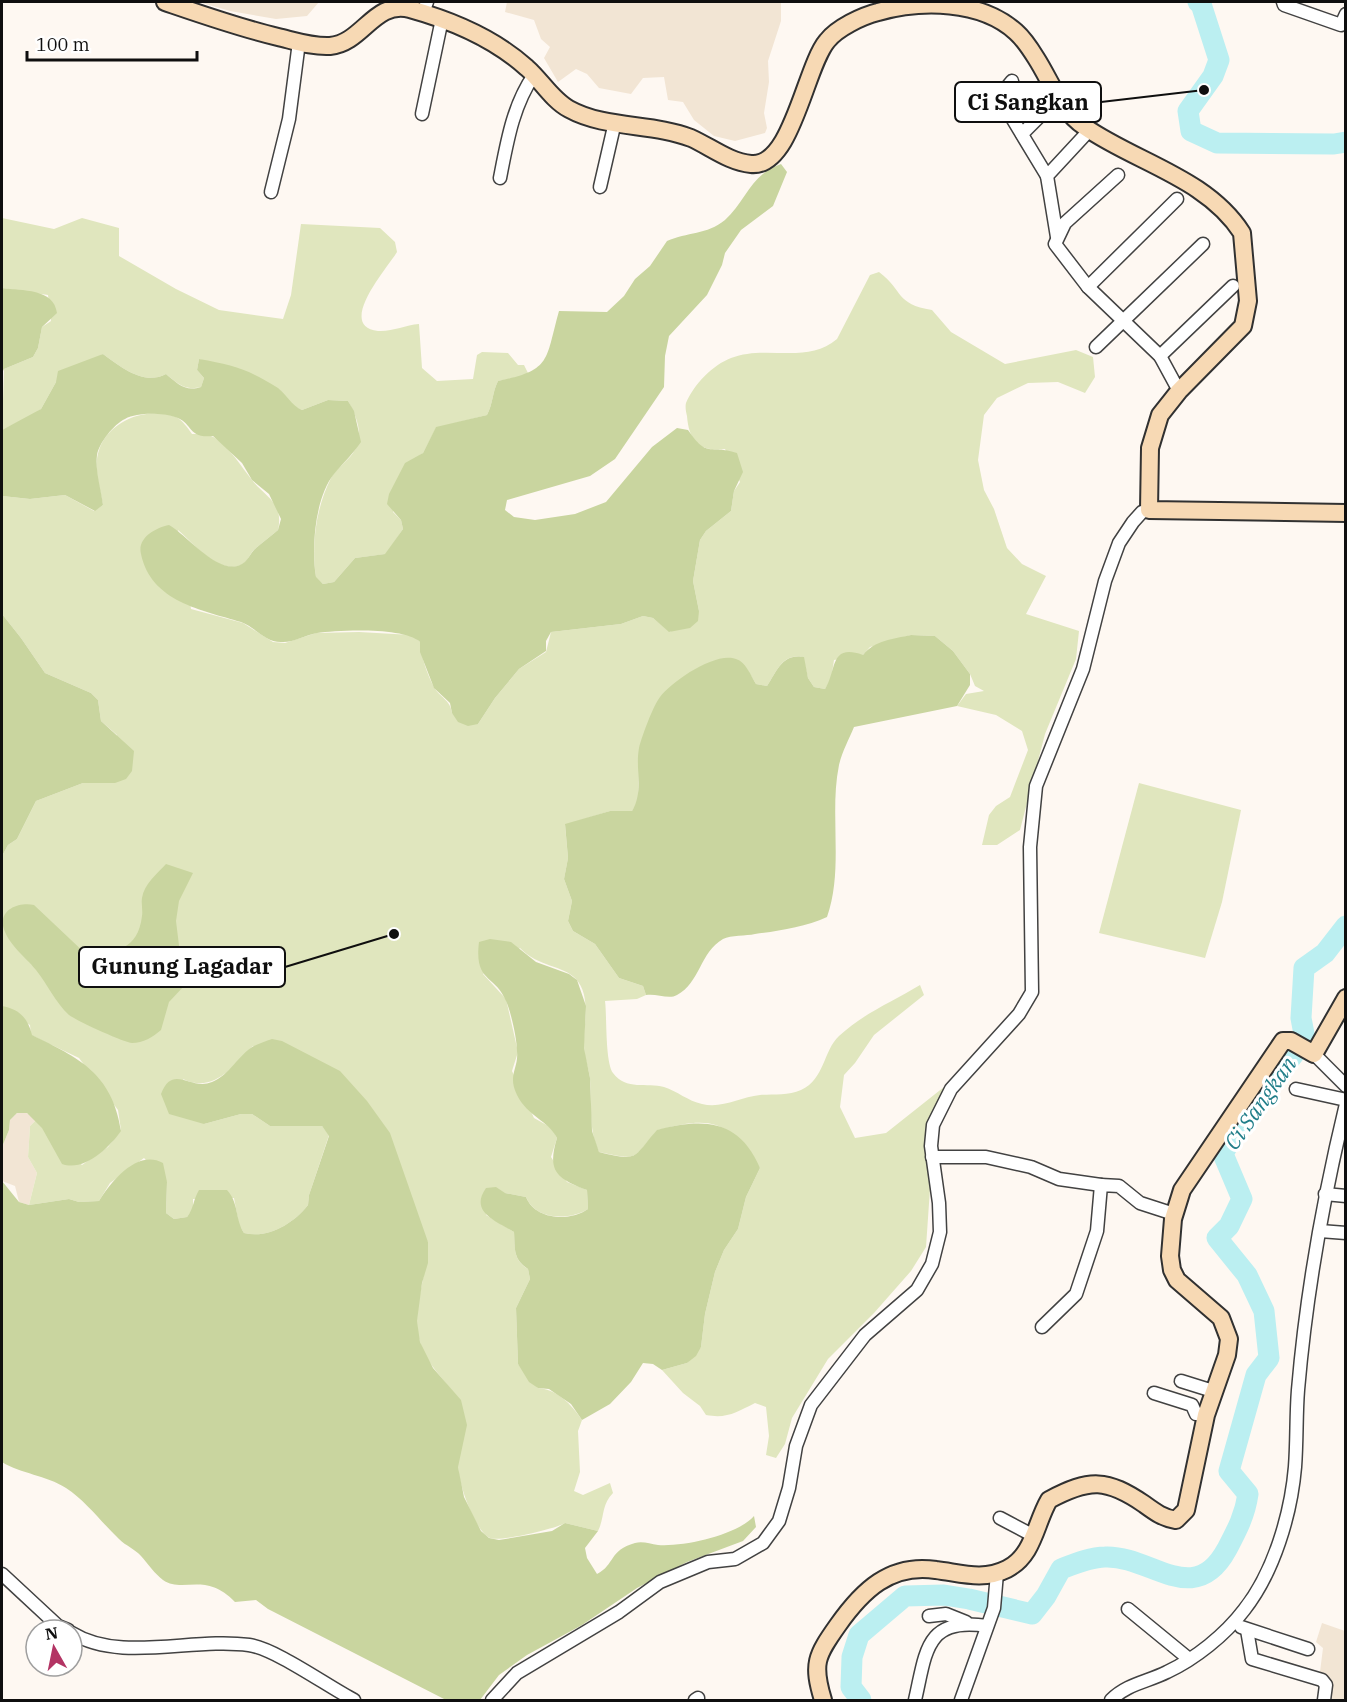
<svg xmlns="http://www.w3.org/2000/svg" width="1347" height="1702" viewBox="0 0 1347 1702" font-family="'IBM Plex Serif',serif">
  <rect width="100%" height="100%" fill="#fef8f2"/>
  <g fill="#f2e5d4">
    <path d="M 199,2 L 319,2 L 307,16 L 276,19 L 230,11 Z"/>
    <path d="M 507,2 L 781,2 L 781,21 L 768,61 L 769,82 L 764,113 L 767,128 L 765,133 L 735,141 L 714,136 L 694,120 L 683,102 L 668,100 L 664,77 L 643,78 L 631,94 L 599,88 L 587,74 L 576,69 L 558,82 L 544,58 L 550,47 L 541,39 L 534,20 L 505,12 Z"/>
    <path d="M 17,1113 L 27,1113 L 36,1120 L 30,1126 L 28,1157 L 37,1173 L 29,1205 L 19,1202 L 15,1186 L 2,1181 L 2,1147 L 9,1130 L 10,1120 Z"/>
    <path d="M 1322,1623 L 1345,1631 L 1345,1700 L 1326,1700 L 1328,1683 L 1320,1672 L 1323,1648 L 1316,1642 Z"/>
  </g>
  <g fill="#e0e6be">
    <path d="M 2,218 L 54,229 L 82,218 L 119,228 L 119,256 L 176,289 L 219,310 L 283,319 L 291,295 L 301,224 L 380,228 L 395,242 L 397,252 C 389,266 335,326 378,331 C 392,332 405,325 419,324 L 422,368 L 437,381 L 473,379 L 477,355 L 482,352 L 508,353 L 518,365 L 524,365 L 529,375 L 498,381 C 492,393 493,404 487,415 L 436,428 L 423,453 L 415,459 L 393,512 L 401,520 L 403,529 L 386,554 L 355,558 L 334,582 L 323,584 L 316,578 C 311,544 316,508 331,478 C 336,468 347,462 353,453 C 365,437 357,417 348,401 L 328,400 L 302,410 L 293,406 L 280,390 L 199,359 L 197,370 L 204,378 L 201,387 C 185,391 178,384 166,374 C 144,386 121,367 103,354 L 56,382 L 41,409 L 33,415 L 2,430 L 4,369 L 33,357 L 38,348 L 42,327 L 51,321 L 48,295 L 2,288 Z"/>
    <path d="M 879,272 C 904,291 895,304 932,310 L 951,332 L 1005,364 L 1076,350 L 1093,357 L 1095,377 L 1085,393 L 1058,382 L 1028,383 L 997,398 L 984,415 L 978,460 L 984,490 L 994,509 L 1007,548 L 1022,564 L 1046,576 L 1026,614 L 1079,631 L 1076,659 L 1045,734 L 1020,830 L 997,845 L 982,845 L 989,815 L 996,806 L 1010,797 L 1028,750 L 1022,731 L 996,715 L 957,706 L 966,694 L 984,691 L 975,686 L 970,674 L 953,651 L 935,636 L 911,635 L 870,647 L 863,655 L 834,660 L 831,680 L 825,689 L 814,687 L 808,678 L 803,657 C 782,653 777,671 767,686 L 756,684 L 745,666 L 639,749 L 638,802 L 632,811 L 610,811 L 565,825 L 568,858 L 564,879 L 572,901 L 568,921 L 573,931 L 595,944 L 619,978 L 643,986 L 646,995 L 637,999 L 605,1001 C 607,1016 605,1062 613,1073 C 626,1091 647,1082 664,1087 C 677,1091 688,1101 702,1104 C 722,1109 740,1097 760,1095 C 773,1094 788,1096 801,1090 C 825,1079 823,1051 839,1036 C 864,1013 892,1002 920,985 L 924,995 L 874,1035 L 855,1063 L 844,1075 L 840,1107 L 855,1138 L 886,1133 L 944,1087 L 927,1129 L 930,1189 L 926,1247 L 911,1271 L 874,1313 L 828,1359 L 792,1418 L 785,1444 L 776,1458 L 766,1455 L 769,1436 L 766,1407 L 755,1403 C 737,1412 727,1419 706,1415 L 700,1406 L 683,1393 L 662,1370 L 687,1363 L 701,1347 L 705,1314 L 715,1272 L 724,1250 L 738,1229 L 746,1197 L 760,1168 C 728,1121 714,1115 658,1130 C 631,1159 641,1161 599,1152 C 588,1128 592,1104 590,1079 C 589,1068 584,1058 584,1047 C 583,1026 592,997 576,979 C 563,965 538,967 520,948 L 483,974 L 506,999 L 518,1052 L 512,1071 L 534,1118 L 552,1128 L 557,1138 L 551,1157 L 567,1182 L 587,1190 L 588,1209 C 569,1221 535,1220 526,1197 L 505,1193 L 486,1215 L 514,1232 C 515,1248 513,1260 528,1269 L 530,1279 L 516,1308 L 518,1364 L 538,1388 C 558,1390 571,1404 582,1420 L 578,1431 L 580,1472 L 574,1491 L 583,1495 L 610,1483 L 613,1493 C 601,1505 605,1517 598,1531 L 565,1523 C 555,1529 500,1542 490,1538 C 475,1532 457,1480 458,1464 C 458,1447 468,1432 464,1415 C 458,1388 428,1371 420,1342 C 410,1310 428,1275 428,1242 L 253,1046 C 234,1066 213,1094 183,1079 L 204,1124 L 241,1114 L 252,1114 L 270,1126 L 322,1126 L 329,1135 L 309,1195 L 308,1205 C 293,1224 268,1239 244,1233 L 239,1225 L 234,1198 L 193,1199 L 193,1209 L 187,1217 L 174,1219 L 166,1213 L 167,1182 L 144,1158 L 110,1183 L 99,1201 L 79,1202 L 69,1199 L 29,1205 L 37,1173 L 28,1157 L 30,1126 L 36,1120 L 82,1165 L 108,1147 L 121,1130 L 118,1110 L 79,1058 L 31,1035 L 30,1025 L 2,1006 L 2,856 L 8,845 L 17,839 L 36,801 L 83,783 L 115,783 L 117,735 L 101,721 L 98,700 L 91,693 L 45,673 L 21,638 L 2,614 L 2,496 L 30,499 L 65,495 L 94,511 L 103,505 C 100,488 93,467 99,450 C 109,420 148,406 176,417 C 182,420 188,428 192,434 C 199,434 210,434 215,438 C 231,449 240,465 252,480 C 265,497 284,502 278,530 C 271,536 263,542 256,548 C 250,552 249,561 241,565 C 219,575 193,543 178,530 L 191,609 L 243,623 L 273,642 L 285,643 L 316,633 L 359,632 L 412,635 L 420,642 C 421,656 427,674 434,687 C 440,698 450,699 452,713 L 478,724 L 495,698 L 519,669 L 546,652 L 551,632 L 621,624 L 643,616 L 653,618 L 670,632 L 699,611 L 693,581 L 700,540 L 706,531 L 731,511 L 734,491 L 740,482 L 725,449 C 700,452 689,442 687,416 C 686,412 685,407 686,403 C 694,384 713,365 731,358 C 766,344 807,365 837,339 L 870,275 Z"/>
    <path d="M 1139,783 L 1241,810 L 1222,902 L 1205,958 L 1099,933 Z"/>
  </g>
  <g fill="#c9d59f">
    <path d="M 781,164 L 787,172 L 773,206 L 741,230 L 725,253 L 722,265 L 707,295 L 669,336 L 665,356 L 664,387 L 615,459 L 590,476 L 507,500 L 505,510 L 514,517 L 535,520 L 575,514 L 606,502 L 652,447 L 677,428 L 688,430 C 708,459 708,444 737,453 L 743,472 L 734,491 L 731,511 L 706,531 L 700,540 L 693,581 L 699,611 L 698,621 L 690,628 L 669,632 L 653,618 L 643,616 L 621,624 L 551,632 L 546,641 L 546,651 L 519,669 L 495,698 L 478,724 L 468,726 L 458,722 L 452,713 L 450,703 L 434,688 L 420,652 L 420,642 C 404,627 339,630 317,633 C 305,635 293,643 281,642 C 265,642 255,627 241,622 C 202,610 151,602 141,554 C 137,538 155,528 169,525 C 188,536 218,575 240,565 C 248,562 250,553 256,548 C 263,542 271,536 278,530 L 281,519 L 269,494 L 252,480 L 242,463 L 213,436 C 187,439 193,422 175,417 C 162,413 138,412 125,419 C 114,424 99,443 97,455 C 95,471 101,489 103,505 L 95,511 L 65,495 L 30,499 L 2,496 L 2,430 L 41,409 L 56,382 L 58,371 L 103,354 C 121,367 144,386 166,374 C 178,384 185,392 201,387 L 204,378 L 197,370 L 199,359 C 233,365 248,369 278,388 C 287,395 291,405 302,410 L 328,400 L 348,401 L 354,411 L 361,442 C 353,454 343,463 334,474 C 315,497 311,549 316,577 L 323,584 L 334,582 L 355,558 L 385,554 L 403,529 L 401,520 L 387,504 L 389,494 L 405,463 L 423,453 L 436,427 L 487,415 C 493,404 492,393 498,381 C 552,370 545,361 559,311 L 607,312 L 624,296 L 635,279 L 650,266 L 667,241 C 687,232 707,235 725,220 C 746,201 751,174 781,164 Z"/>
    <path d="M 2,288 C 22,291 54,288 57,313 L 42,327 L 38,348 L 33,357 L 4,369 L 2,373 Z"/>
    <path d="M 2,614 L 21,638 L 45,673 L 91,693 L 98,700 L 101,721 L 134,751 L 132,771 L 126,779 L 115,783 L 83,783 L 36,801 L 17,839 L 8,845 L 2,856 Z"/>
    <path d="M 911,635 L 935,636 L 953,651 L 970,674 L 970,685 L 957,706 L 854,727 C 849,739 842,752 839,765 C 829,814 844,869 827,917 C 805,927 779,931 755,934 C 746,936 731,935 723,939 C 700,952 700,983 677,995 C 669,1000 656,993 646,995 L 643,986 L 619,978 L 595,944 L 573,931 L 568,921 L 572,901 L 564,879 L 568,858 L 565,824 L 610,811 L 632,811 C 644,792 635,769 639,748 C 642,736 653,706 660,697 C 672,681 716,651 736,659 C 746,662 751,676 756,684 L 767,686 C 777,671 782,653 804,657 L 808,678 L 814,687 L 825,689 C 837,671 829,643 863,655 C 875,640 893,639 911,635 Z"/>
    <path d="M 166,864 L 193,873 L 179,901 L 176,921 L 184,986 L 169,1002 L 161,1030 C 153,1037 143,1043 132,1043 C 125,1043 75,1020 69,1015 C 55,1002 48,985 36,970 C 25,956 8,945 3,926 C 0,908 21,902 34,905 L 88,956 C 116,952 138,950 142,916 C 143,910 141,904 142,898 C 144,884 157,874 166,864 Z"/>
    <path d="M 490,939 L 511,942 L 536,962 L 569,974 L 577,980 L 586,1006 L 584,1048 L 590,1078 L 592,1131 L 599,1152 C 640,1162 632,1158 657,1130 C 703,1118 739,1119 760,1168 L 746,1197 L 738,1229 L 724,1250 L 715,1272 L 705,1314 L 701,1347 L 696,1356 L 687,1363 L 662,1370 L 653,1364 L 643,1363 L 631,1382 L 610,1404 L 582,1420 L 571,1404 L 549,1389 L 538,1388 L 529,1382 L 518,1364 L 516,1308 L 530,1279 L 528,1269 C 513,1259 515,1249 514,1232 C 496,1221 469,1212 486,1188 L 496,1187 L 505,1193 L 526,1197 C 535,1220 570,1222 588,1209 L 587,1190 C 556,1178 547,1171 557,1138 C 548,1120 528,1117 517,1095 C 507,1075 519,1068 517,1051 C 517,1039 511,1012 506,1001 C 495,974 474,983 479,942 Z"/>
    <path d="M 2,1006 C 19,1009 28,1018 32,1035 C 79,1058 112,1073 121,1131 C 109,1148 84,1172 62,1164 L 42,1128 L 27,1113 L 17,1113 L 10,1120 L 9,1130 L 2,1147 Z"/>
    <path d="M 272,1039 L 282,1041 L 340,1071 L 367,1101 L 390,1133 L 428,1242 L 428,1263 L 422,1283 L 417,1321 L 420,1342 L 433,1368 L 461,1400 L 467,1425 L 458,1467 L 464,1497 L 481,1531 L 489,1538 L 499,1540 L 552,1531 L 565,1523 L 598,1531 L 585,1548 L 587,1558 L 597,1574 C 615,1565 609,1550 635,1543 C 643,1541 650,1544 658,1545 C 684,1547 737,1535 754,1516 L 756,1527 L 743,1541 L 687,1562 L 637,1588 L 582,1625 L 527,1655 L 499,1675 L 480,1700 L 446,1700 L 268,1609 L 256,1600 L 235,1602 C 205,1571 183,1594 163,1580 C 155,1574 148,1564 141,1556 C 135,1549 126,1546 119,1539 C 101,1522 87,1502 66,1488 C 46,1475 21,1474 2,1462 L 2,1181 L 19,1202 L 29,1205 L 69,1199 L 79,1202 L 99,1201 C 112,1180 138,1149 163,1163 L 167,1182 L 166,1213 L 174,1219 L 187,1217 C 194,1208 193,1200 199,1190 L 227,1190 C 239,1203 235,1219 244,1233 C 268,1239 293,1224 308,1205 L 309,1195 L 329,1136 L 322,1126 L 270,1126 L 252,1114 L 241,1114 L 204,1124 L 169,1114 L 161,1094 C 173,1063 190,1091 212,1082 C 230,1075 238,1055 254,1046 C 260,1043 266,1041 272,1039 Z"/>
  </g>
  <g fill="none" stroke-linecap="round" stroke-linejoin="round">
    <g stroke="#bbeff1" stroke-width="21">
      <path d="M 1198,2 L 1201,4 L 1219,60 L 1213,76 L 1188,111 L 1191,131 L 1217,143 L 1334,144 L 1346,142"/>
      <path d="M 861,1700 L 851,1687 L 852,1657 L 859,1635 L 905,1596 L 944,1595 L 969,1599 L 1032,1614 L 1046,1596 L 1061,1569 C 1074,1564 1091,1557 1105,1557 C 1151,1555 1194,1610 1227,1549 C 1237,1530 1245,1515 1248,1494 L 1229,1471 L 1256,1375 L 1269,1358 L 1264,1311 L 1247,1275 L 1217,1238 L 1229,1226 L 1242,1199 L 1223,1154 L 1233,1135 L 1297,1050 L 1304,1034 L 1301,1018 L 1304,968 L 1325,953 L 1346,926"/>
    </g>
    <defs>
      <g id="street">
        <path d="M 1283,2 L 1284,5 L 1341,25 L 1346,14"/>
        <path d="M 423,13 L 427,2"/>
        <path d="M 1012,81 L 1003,92 L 1012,118 L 1047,176"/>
        <path d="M 422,114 L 442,19"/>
        <path d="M 1022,134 L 1047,109"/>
        <path d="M 1118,175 L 1065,223 L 1055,244 L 1088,287 L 1160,356 L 1179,391"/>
        <path d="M 500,178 C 507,142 513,105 534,75"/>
        <path d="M 600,187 L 615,122"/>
        <path d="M 271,192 L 289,119 L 299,42"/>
        <path d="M 1057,237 L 1047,176 L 1085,135"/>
        <path d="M 1088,287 L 1177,199"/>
        <path d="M 1096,347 L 1203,244"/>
        <path d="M 1160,356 L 1233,286"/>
        <path d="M 1314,1054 L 1346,1086"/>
        <path d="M 1296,1089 L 1346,1100"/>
        <path d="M 932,1157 L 986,1157 L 1031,1167 L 1059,1179 L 1101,1185"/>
        <path d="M 1325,1194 L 1346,1196"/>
        <path d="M 1320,1231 L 1346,1233"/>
        <path d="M 1042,1327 L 1076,1294 L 1097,1231 L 1101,1185 L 1119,1186 L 1140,1203 L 1174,1214"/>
        <path d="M 1181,1381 L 1213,1391"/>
        <path d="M 1154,1393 L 1192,1405 L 1196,1414 L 1206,1415"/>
        <path d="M 1000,1518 L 1034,1536"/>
        <path d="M 2,1574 L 58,1626 L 68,1630"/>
        <path d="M 1128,1609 L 1189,1659"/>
        <path d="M 929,1616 L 946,1614 L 966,1622"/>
        <path d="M 1241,1627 L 1308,1649"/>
        <path d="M 1247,1630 L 1252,1659 L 1322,1680 L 1326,1685 L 1324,1700"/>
        <path d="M 72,1633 C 120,1663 193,1637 249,1645 C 276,1649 327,1686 354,1700"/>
        <path d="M 492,1700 L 517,1673 L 619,1612 L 660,1582 L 708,1562 L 735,1559 L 763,1543 L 779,1521 L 789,1488 L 796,1446 L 811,1405 L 865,1335 L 917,1290 L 932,1264 L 940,1232 L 939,1203 L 931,1146 L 933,1125 L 951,1089 L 1019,1014 L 1032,992 L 1030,847 L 1036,786 L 1083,669 L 1105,581 L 1119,543 L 1133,522 L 1142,512 L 1149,510"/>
        <path d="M 695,1700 L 698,1698"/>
        <path d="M 915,1700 C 926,1653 925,1616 987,1626"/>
        <path d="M 961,1700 L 994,1608 L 997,1573"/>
        <path d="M 1111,1700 C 1127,1684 1147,1682 1167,1672 C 1195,1659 1225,1635 1244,1610 C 1274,1572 1291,1514 1295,1467 C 1297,1441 1296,1415 1298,1390 C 1306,1296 1324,1195 1346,1104"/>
      </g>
      <g id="secondary">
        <path d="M 165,2 C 203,15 240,28 278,37 C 295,41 313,47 330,46 C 363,43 374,0 410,9 C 450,20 495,39 527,68 C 541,80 552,100 569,109 C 605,129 653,123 691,138 C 711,147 729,162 751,164 C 792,168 805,67 827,41 C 837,28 862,16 878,12 C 921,0 981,0 1016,32 C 1024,39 1031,50 1036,58 C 1052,83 1060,110 1085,127 C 1135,162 1207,178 1242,233 L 1248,301 L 1243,326 L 1179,391 L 1160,415 L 1150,448 L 1149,510 L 1346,513"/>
        <path d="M 823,1700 C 812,1664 816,1656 838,1625 C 862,1591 890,1563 936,1570 C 961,1573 983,1581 1007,1569 C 1034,1555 1035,1524 1049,1500 C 1090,1478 1107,1479 1144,1504 C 1155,1512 1163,1518 1176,1520 L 1186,1510 L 1206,1415 L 1227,1355 L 1229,1339 L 1221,1318 L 1177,1280 L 1172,1270 L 1170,1256 L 1173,1219 L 1182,1190 L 1283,1041 L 1291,1041 L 1314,1054 L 1346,998"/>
      </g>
    </defs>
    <use href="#street" stroke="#424242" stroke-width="15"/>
    <use href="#secondary" stroke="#313131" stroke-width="20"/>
    <use href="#street" stroke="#fff" stroke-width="12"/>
    <use href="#secondary" stroke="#f7d9b4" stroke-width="16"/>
  </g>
  <g text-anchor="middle" stroke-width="6" stroke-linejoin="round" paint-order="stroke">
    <g font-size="22" font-style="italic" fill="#217e89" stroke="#fff">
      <text transform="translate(1260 1103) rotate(-55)" y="8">Ci Sangkan</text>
    </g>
  </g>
  <path fill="none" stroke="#0f0f0f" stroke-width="2" d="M1204 90L1101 102M394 934L285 967"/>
  <g fill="#0f0f0f" stroke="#fff" stroke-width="2">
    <circle cx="1204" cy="90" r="6"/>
    <circle cx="394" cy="934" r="6"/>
  </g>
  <g fill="#fff" stroke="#0f0f0f" stroke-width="2">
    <rect x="955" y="82" width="146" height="40" rx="6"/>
    <rect x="79" y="947" width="206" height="40" rx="6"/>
  </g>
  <g font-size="22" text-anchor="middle" font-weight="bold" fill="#0f0f0f">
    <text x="1028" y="110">Ci Sangkan</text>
    <text x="182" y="974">Gunung Lagadar</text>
  </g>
  <rect width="1347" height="1702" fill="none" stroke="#0f0f0f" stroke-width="6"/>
  <g transform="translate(54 1648) rotate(351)"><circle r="28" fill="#ffffff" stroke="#9f9f9f" stroke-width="1.5"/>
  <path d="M0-4.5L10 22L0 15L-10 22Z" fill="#b33464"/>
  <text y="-9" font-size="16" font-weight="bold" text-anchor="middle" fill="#0f0f0f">N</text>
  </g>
  <path d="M27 51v9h170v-9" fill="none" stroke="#0f0f0f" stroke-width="3"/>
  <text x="36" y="51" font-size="18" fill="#0f0f0f" stroke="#ffffff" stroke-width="4.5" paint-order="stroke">100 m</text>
</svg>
